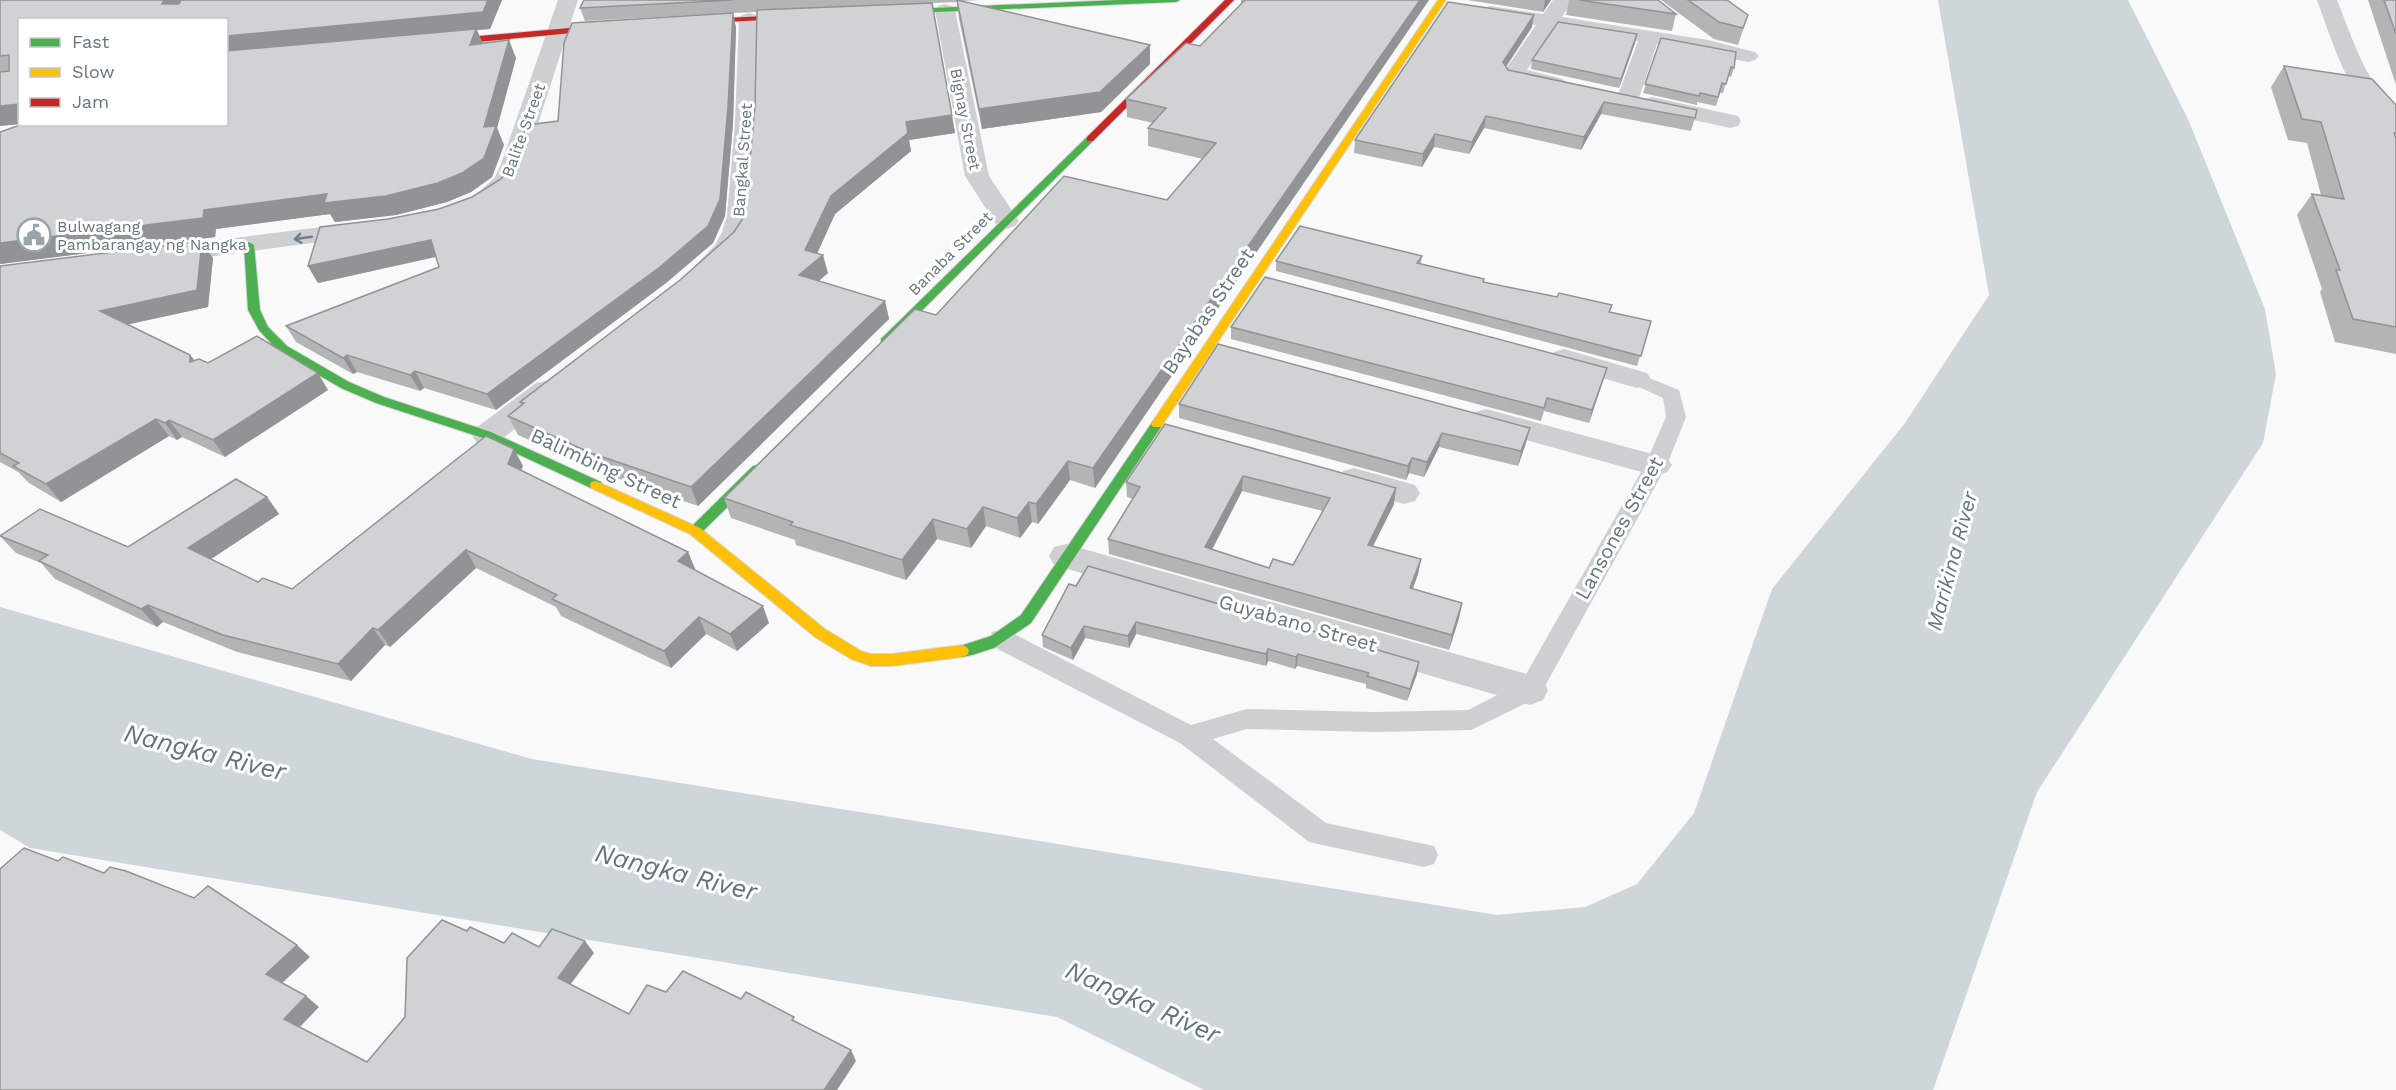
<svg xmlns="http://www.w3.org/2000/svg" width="2396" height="1090" viewBox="0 0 2396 1090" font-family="'Work Sans',sans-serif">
  <rect width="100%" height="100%" fill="#f9f9f9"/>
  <path fill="#ced6d9" d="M 1938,0 L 2128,0 L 2188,119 L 2265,309 L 2276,374 L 2263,443 L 2037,792 L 1933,1090 L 1204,1090 L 1057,1017 L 30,848 L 0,830 L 0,607 L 532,759 L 1497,915 L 1585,907 L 1637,884 L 1694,813 L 1772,589 L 1905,423 L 1989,295 Z"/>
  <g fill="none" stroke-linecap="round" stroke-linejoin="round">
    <defs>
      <g id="fast">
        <path d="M 1118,0 L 1180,0 L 1176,2 L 889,14 L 885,12 L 889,10 Z"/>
        <path d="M 1087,137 L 1095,139 L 889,343 L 881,343 L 881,339 Z"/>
        <path d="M 249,242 L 254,245 L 260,310 L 268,327 L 287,346 L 349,382 L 384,397 L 491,432 L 601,482 L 602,485 L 601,488 L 591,488 L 483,438 L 376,403 L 341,388 L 279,352 L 259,330 L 248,310 L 244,245 Z"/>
        <path d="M 1157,420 L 1163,424 L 1031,623 L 994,648 L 972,655 L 962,657 L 957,655 L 955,651 L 957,647 L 991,636 L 1021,615 L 1153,421 Z"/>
        <path d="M 758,465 L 763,466 L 764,469 L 763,472 L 700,534 L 690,534 L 688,531 L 690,528 L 753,466 Z"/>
      </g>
      <g id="slow">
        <path d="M 1438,0 L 1446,0 L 1161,427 L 1153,427 L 1151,424 L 1153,421 Z"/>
        <path d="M 596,481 L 700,528 L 825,629 L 861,651 L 871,654 L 892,654 L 962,645 L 967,647 L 969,651 L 967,655 L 962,657 L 892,666 L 871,666 L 851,659 L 815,637 L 690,534 L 591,488 L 590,485 L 591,482 Z"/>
      </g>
      <g id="jam">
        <path d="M 1225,0 L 1234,0 L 1093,141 L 1087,141 L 1087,137 Z"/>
        <path d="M 802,14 L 806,16 L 805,18 L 689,24 L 685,22 L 689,20 Z"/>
        <path d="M 613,24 L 616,25 L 616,29 L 434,46 L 430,43 L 434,40 Z"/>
      </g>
    </defs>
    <use href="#fast" stroke="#d5d6d7" stroke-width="2"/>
    <use href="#slow" stroke="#d5d6d7" stroke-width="2"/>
    <use href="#jam" stroke="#d5d6d7" stroke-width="2"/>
    <path fill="#cecfd0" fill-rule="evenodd" d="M 1637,373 L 1679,390 L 1686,417 L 1667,465 L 1539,697 L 1471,730 L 1375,732 L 1247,729 L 1213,739 L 1326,823 L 1434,846 L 1438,855 L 1434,864 L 1424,867 L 1309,842 L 1180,743 L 992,646 L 989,639 L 992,632 L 1001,630 L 1010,632 L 1191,725 L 1247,709 L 1375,712 L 1468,710 L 1521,683 L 1645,465 L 1666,417 L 1663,398 L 1630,383 L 1627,379 L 1630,375 Z"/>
    <g fill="#cecfd0" fill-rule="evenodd">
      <path d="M 558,0 L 578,0 L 525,164 C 516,183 500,210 475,204 L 472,199 L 495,177 L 501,164 Z"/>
      <path d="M 1553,0 L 1573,0 L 1562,17 L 1708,40 L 1755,52 L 1759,56 L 1755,60 L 1748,62 L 1657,44 L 1639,98 L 1636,103 L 1620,103 L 1617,98 L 1638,41 L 1554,28 L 1527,70 L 1563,79 L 1566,84 L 1563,89 L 1555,91 L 1506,78 L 1503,73 L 1536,25 L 1490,18 L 1483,16 L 1480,12 L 1483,8 L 1490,6 L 1543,14 Z"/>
      <path d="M 2317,0 L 2337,0 C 2353,40 2365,80 2396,111 L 2396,131 C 2356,121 2330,35 2317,0 Z"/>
      <path d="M 945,4 L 952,6 L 955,10 L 989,176 L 1019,221 L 1015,226 L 1006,229 L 997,226 L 965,176 L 935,10 L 938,6 Z"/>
      <path d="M 749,13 L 756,15 L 759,19 C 758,72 757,124 754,177 C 753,194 754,215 748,232 C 740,252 721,277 699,272 L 695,266 L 715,245 L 722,232 L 727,216 L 735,123 L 739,19 L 742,15 Z"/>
      <path d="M 1652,97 L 1738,116 L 1741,121 L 1738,126 L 1730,128 L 1644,109 L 1641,104 L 1644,99 Z"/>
      <path d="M 362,222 L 371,225 L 375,230 L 371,235 L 163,263 L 154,261 L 150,255 L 154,249 L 163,247 Z"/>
      <path d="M 1564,349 L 1647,373 L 1651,379 L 1647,385 L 1637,388 L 1554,364 L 1550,358 L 1554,352 Z"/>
      <path d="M 546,381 L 556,383 L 561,390 L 556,397 L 498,442 L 487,445 L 476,442 L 472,435 L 476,428 L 536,383 Z"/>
      <path d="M 1486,409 L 1667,458 L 1672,465 L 1667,472 L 1656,476 L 1475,426 L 1471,419 L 1475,412 Z"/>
      <path d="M 1354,468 L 1415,485 L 1420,493 L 1415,501 L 1404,504 L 1343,487 L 1338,479 L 1343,471 Z"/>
      <path d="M 1066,544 L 1530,675 L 1543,680 L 1548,690 L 1543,700 L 1530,705 L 1054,565 L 1049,556 L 1054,547 Z"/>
    </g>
    <use href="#fast" fill="#4caf50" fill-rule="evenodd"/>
    <use href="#slow" fill="#ffc107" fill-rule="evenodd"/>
    <use href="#jam" fill="#c62828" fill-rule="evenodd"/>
  </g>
  <g fill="#b3b5b5" fill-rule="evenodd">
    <path d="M 0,0 L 502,0 L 490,29 L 477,30 L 482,43 L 516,58 L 497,128 L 504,145 L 492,177 L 471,192 L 447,202 L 396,215 L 335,222 L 330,214 L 216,229 L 215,237 L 0,264 L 0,132 L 226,124 L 20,20 L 20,124 L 0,126 Z"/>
    <path d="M 584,0 L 979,0 L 961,1 L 1150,45 L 1150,64 L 1101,112 L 982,129 L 959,19 L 957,2 L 932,3 L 955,133 L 909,140 L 911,151 L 835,214 L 817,253 L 828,273 L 819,281 L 885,301 L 889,319 L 698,506 L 599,472 L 518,435 L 508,416 L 521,405 L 520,402 L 680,280 L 734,232 L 745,215 L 755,106 L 757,12 L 733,13 L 736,28 L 733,123 L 725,216 L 713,243 L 666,283 L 496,410 L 424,388 L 420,391 L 357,372 L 353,374 L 296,342 L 286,326 L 439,267 L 436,257 L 318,283 L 308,266 L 388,219 L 439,209 L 472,197 L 501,179 L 558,121 L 731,13 L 585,21 L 580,8 Z"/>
    <path d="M 1241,0 L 1429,0 L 1095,488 L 1070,480 L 1038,524 L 1032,522 L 1020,538 L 986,526 L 971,548 L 937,539 L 906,580 L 796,545 L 795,540 L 731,518 L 724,498 L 936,315 L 1167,200 L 1203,159 L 1148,146 L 1148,128 L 1153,123 L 1127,117 L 1126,99 L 1200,46 L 1241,5 Z"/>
    <path d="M 1467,0 L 1551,0 L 1543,12 Z"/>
    <path d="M 1569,0 L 1658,0 L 1676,14 L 1672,31 L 1566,15 Z"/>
    <path d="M 1661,0 L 1727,0 L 1748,15 L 1738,45 L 1714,39 Z"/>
    <path d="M 2368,0 L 2396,0 L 2396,85 Z"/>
    <path d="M 1532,27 L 1506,67 L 1508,70 L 1695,118 L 1691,131 L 1601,114 L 1581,150 L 1484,128 L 1469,154 L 1434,147 L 1422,167 L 1354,153 L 1355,140 Z"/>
    <path d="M 1637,34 L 1635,43 L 1619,88 L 1531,69 L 1532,60 Z"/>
    <path d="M 1661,38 L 1734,68 L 1731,77 L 1728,76 L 1723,93 L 1720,93 L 1716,106 L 1697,102 L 1697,105 L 1643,93 Z"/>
    <path d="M 2284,66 L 2396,105 L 2396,354 L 2335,342 L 2320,292 L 2322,289 L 2297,215 L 2312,194 L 2321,195 L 2307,143 L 2288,140 L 2271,87 Z"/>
    <path d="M 1422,256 L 1421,264 L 1484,279 L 1484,282 L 1651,321 L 1637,366 L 1276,271 L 1276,261 Z"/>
    <path d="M 213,258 L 208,307 L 128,324 L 190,355 L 195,360 L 328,390 L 225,457 L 182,437 L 177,440 L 169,436 L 61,502 L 29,483 L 18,472 L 0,462 L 0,266 Z"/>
    <path d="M 1231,327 L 1607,368 L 1589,423 L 1544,411 L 1541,421 L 1231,339 Z"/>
    <path d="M 1179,404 L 1526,443 L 1518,466 L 1439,447 L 1424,477 L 1409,473 L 1406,480 L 1179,418 Z"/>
    <path d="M 1165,424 L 1394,504 L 1373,546 L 1421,559 L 1418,574 L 1413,589 L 1462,603 L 1459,618 L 1449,650 L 1109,554 L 1108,539 L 1133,499 L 1127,497 L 1126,482 ZM 1242,491 L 1323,511 L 1293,565 L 1269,568 L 1212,550 Z"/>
    <path d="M 523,466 L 521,470 L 688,552 L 695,569 L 695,570 L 769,623 L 737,651 L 706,634 L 671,668 L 561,616 L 556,607 L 476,568 L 390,647 L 385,645 L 351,681 L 237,652 L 163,622 L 157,627 L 55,579 L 41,563 L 16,553 L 0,536 L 128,547 L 267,497 L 279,514 L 211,559 L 258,582 L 292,589 Z"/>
    <path d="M 1069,584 L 1417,674 L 1407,701 L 1366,688 L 1366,684 L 1297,666 L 1295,669 L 1268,661 L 1266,666 L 1136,634 L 1129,648 L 1085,638 L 1073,660 L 1043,647 L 1042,635 Z"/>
  </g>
  <g fill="#929394">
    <path d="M 164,0 L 184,0 L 179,2 L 173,20 L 162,4 Z"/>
    <path d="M 488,0 L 502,0 L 490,29 L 477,30 L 484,46 L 226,54 L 226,36 Z"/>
    <path d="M 1420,0 L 1429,0 L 1095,488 L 1093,468 Z"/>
    <path d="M 1545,0 L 1551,0 L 1543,12 Z"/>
    <path d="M 733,13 L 736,28 L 733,123 L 725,216 L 713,243 L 666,283 L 496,410 L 487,394 Z"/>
    <path d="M 1534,15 L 1532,27 L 1501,74 L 1503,62 Z"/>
    <path d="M 1637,34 L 1635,43 L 1619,88 L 1621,79 Z"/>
    <path d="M 509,40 L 516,58 L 497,128 L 504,145 L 492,177 L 471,192 L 447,202 L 396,215 L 335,222 L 330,214 L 216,229 L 215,237 L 0,264 L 0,243 L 204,210 L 484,127 Z"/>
    <path d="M 1150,45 L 1150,64 L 1101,112 L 982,129 L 979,109 Z"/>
    <path d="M 1604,102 L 1601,114 L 1581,150 L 1584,137 Z"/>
    <path d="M 20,104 L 20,124 L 0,126 L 0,106 Z"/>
    <path d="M 952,115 L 955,133 L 909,140 L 911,151 L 835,214 L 812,265 L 823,255 L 828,273 L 804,293 L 799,275 L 805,250 L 831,196 L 906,122 Z"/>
    <path d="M 1486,116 L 1484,128 L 1469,154 L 1472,142 Z"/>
    <path d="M 1435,134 L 1434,147 L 1422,167 L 1423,154 Z"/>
    <path d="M 431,240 L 439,256 L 318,283 L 308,266 Z"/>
    <path d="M 202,241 L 213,258 L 208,307 L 112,328 L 100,311 Z"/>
    <path d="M 885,301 L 889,319 L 698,506 L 691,487 Z"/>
    <path d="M 190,355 L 202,372 L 190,362 Z"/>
    <path d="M 347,355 L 357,372 L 353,374 L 343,358 Z"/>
    <path d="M 1607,368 L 1603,381 L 1589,423 L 1592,410 Z"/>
    <path d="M 415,371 L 424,388 L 420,391 L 410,375 Z"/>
    <path d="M 318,373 L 328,390 L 225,457 L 213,440 Z"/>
    <path d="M 156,419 L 169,436 L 61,502 L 46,484 Z"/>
    <path d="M 169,420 L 182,437 L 177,440 L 165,423 Z"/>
    <path d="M 1530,428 L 1526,443 L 1518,466 L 1521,451 Z"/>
    <path d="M 1442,433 L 1439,447 L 1424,477 L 1427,462 Z"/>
    <path d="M 514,449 L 523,466 L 516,481 L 508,464 Z"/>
    <path d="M 1412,458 L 1409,473 L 1406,480 L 1408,466 Z"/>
    <path d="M 1068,461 L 1070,480 L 1038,524 L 1036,504 Z"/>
    <path d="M 1243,476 L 1242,491 L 1205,563 L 1205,547 Z"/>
    <path d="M 1396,488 L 1394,504 L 1366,560 L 1368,545 Z"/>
    <path d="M 267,497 L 279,514 L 202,565 L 188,548 Z"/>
    <path d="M 1029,502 L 1032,522 L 1020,538 L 1017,518 Z"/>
    <path d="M 983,507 L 986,526 L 971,548 L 967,529 Z"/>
    <path d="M 933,519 L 937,539 L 906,580 L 902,560 Z"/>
    <path d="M 466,550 L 476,568 L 390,647 L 378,630 Z"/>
    <path d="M 688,552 L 695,569 L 685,578 L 678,561 Z"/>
    <path d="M 1421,559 L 1418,574 L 1407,603 L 1410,588 Z"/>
    <path d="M 1462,603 L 1459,618 L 1449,650 L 1452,635 Z"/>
    <path d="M 148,605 L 163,622 L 157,627 L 141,609 Z"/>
    <path d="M 763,606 L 769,623 L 737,651 L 730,634 Z"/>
    <path d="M 699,617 L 706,634 L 671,668 L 664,651 Z"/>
    <path d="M 1136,622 L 1136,634 L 1129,648 L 1128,636 Z"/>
    <path d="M 1084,626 L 1085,638 L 1073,660 L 1071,648 Z"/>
    <path d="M 373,628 L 385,645 L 351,681 L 338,664 Z"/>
    <path d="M 1268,649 L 1268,661 L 1266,666 L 1266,654 Z"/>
    <path d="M 1298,654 L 1297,666 L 1295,669 L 1296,657 Z"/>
    <path d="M 1419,662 L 1417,674 L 1407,701 L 1410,689 Z"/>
    <path d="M 585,941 L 594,953 L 567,989 L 558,978 Z"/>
    <path d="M 297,945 L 310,957 L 279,986 L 266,974 Z"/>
    <path d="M 306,996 L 319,1007 L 297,1030 L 284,1019 Z"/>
    <path d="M 851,1050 L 856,1061 L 837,1090 L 824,1090 Z"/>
  </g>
  <g fill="#d0d2d3" stroke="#929394" stroke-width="1.5" fill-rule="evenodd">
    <path d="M 0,0 L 164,0 L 162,4 L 179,4 L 181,0 L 488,0 L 483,12 L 226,36 L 226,20 L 20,20 L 20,104 L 0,106 L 0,72 L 9,71 L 9,55 L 0,56 Z"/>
    <path d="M 584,0 L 733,0 L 580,8 Z"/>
    <path d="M 957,0 L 1150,45 L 1100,92 L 979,109 Z"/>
    <path d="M 1245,0 L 1420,0 L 1093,468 L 1068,461 L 1036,504 L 1029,502 L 1017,518 L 983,507 L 967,529 L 933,519 L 902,560 L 790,525 L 793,522 L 724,498 L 915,309 L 936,315 L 1064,176 L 1167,200 L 1216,143 L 1148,128 L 1166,108 L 1126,99 L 1186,43 L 1200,46 Z"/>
    <path d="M 1579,0 L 1658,0 L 1676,14 Z"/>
    <path d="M 1688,0 L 1727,0 L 1748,15 L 1743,28 L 1719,22 Z"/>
    <path d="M 2384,0 L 2396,0 L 2396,34 Z"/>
    <path d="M 1448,2 L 1534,15 L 1503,62 L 1508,70 L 1697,110 L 1695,118 L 1604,102 L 1584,137 L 1486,116 L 1472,142 L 1435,134 L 1423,154 L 1355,140 Z"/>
    <path d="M 932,3 L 952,115 L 906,122 L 908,133 L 831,196 L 805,250 L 823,255 L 799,275 L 885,301 L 691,487 L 591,453 L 508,416 L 524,403 L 520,402 L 680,280 L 734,232 L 745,215 L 755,106 L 757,10 Z"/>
    <path d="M 733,13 L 728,107 L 720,199 L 708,226 L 660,267 L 487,394 L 415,371 L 410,375 L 347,355 L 343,358 L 286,326 L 439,267 L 431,240 L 308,266 L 320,227 L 388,219 L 439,209 L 472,197 L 501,179 L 512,166 L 527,125 L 558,121 L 564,43 L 572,23 Z"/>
    <path d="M 1558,22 L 1637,34 L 1621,79 L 1532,60 Z"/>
    <path d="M 476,29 L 470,45 L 509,40 L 484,127 L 496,126 L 484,158 L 462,173 L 438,183 L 386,196 L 324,203 L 327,194 L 204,210 L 203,218 L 0,243 L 0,132 L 23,124 L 226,124 L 226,51 Z"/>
    <path d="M 1661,38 L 1736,52 L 1734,68 L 1731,67 L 1726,84 L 1722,83 L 1718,97 L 1700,93 L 1699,96 L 1645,84 Z"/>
    <path d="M 2284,66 L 2372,79 L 2396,105 L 2396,133 L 2394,133 L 2396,139 L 2396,327 L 2353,319 L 2336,270 L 2340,270 L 2312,194 L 2344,199 L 2321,122 L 2302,119 Z"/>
    <path d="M 1300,226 L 1422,256 L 1417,263 L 1484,279 L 1483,282 L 1557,297 L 1559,293 L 1612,305 L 1609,312 L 1651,321 L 1641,356 L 1276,261 Z"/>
    <path d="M 202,241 L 197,290 L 100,311 L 190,355 L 190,362 L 199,359 L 208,363 L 257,336 L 318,373 L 213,440 L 169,420 L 165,423 L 156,419 L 46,484 L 13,466 L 19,463 L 0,453 L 0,266 Z"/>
    <path d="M 1265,277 L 1607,368 L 1592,410 L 1547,398 L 1544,408 L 1231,327 Z"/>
    <path d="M 1218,344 L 1530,428 L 1521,451 L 1442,433 L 1427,462 L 1412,458 L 1408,466 L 1179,404 Z"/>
    <path d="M 1165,424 L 1396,488 L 1368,545 L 1421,559 L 1410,588 L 1462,603 L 1452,635 L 1108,539 L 1140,487 L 1126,482 ZM 1243,476 L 1330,498 L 1293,565 L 1273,559 L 1269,568 L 1205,547 Z"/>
    <path d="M 486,436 L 514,449 L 508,464 L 688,552 L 678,561 L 763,606 L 730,634 L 699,617 L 664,651 L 552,599 L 557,595 L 466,550 L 378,630 L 373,628 L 338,664 L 223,635 L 148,605 L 141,609 L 39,561 L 48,555 L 0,536 L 40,509 L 128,547 L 236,479 L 267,497 L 188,548 L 258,582 L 263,578 L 292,589 Z"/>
    <path d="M 1088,566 L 1419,662 L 1410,689 L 1367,676 L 1369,673 L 1298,654 L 1296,657 L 1268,649 L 1266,654 L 1136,622 L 1128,636 L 1084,626 L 1071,648 L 1042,635 L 1069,584 L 1076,586 Z"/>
    <path d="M 24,848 L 58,861 L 63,857 L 104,873 L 110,867 L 126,871 L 194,898 L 208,886 L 297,945 L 266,974 L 306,996 L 284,1019 L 367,1062 L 405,1017 L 407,958 L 442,920 L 467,931 L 470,927 L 504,943 L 512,933 L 539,947 L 552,929 L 585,941 L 558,978 L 629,1014 L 647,985 L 666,992 L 683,971 L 741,999 L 746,992 L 794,1017 L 792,1020 L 851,1050 L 824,1090 L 0,1090 L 0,869 Z"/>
  </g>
  <defs><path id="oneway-shaft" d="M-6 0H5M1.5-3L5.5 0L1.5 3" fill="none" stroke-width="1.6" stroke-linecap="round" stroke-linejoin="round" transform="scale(1.5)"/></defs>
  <use stroke="#707f8b" href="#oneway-shaft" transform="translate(303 238) rotate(172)"/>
  <defs>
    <symbol id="civic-ring" viewBox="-11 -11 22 22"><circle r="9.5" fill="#fff" stroke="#99a4ac" stroke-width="1.5"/><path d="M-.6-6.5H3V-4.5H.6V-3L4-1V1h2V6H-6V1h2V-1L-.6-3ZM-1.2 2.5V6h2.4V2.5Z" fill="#99a4ac"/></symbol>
  </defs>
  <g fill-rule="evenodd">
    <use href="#civic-ring" x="15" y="216" width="38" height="38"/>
  </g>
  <g text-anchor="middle" stroke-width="6" stroke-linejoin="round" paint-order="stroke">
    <g font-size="16" fill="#657683" stroke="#fff">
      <text transform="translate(966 119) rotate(79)" y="6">Bignay Street</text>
      <text transform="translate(523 130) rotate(-70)" y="6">Balite Street</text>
      <text transform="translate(742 160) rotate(-86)" y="6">Bangkal Street</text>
      <text transform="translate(950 253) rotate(-45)" y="6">Banaba Street</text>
    </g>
    <g font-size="16" fill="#657683" stroke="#fff" text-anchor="start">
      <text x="57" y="232">Bulwagang<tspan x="57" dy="18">Pambarangay ng Nangka</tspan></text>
    </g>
    <g font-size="20" fill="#657683" stroke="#fff">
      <text transform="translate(1208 311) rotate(-56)" y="7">Bayabas Street</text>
      <text transform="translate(606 468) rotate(25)" y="7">Balimbing Street</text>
      <text transform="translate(1619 528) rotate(-61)" y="7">Lansones Street</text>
      <text transform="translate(1298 623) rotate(16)" y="7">Guyabano Street</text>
    </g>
    <g font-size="21" font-style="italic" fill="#60757c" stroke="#fff">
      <text transform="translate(1952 561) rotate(-75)" y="7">Marikina River</text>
    </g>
    <g font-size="26" font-style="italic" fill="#60757c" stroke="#fff">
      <text transform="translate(205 752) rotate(14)" y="9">Nangka River</text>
      <text transform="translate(676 872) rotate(14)" y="9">Nangka River</text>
      <text transform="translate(1143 1002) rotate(24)" y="9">Nangka River</text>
    </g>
  </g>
  <rect x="18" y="18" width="210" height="108" fill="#ffffff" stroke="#c1c8cd" stroke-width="1.5"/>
  <rect x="30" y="38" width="30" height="9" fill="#4caf50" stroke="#c1c8cd" stroke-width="1.5"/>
  <text x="72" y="48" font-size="18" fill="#657683">Fast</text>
  <rect x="30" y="68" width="30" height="9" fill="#ffc107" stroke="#c1c8cd" stroke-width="1.5"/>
  <text x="72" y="78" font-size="18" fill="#657683">Slow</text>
  <rect x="30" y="98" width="30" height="9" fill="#c62828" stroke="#c1c8cd" stroke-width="1.5"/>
  <text x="72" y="108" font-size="18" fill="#657683">Jam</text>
</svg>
